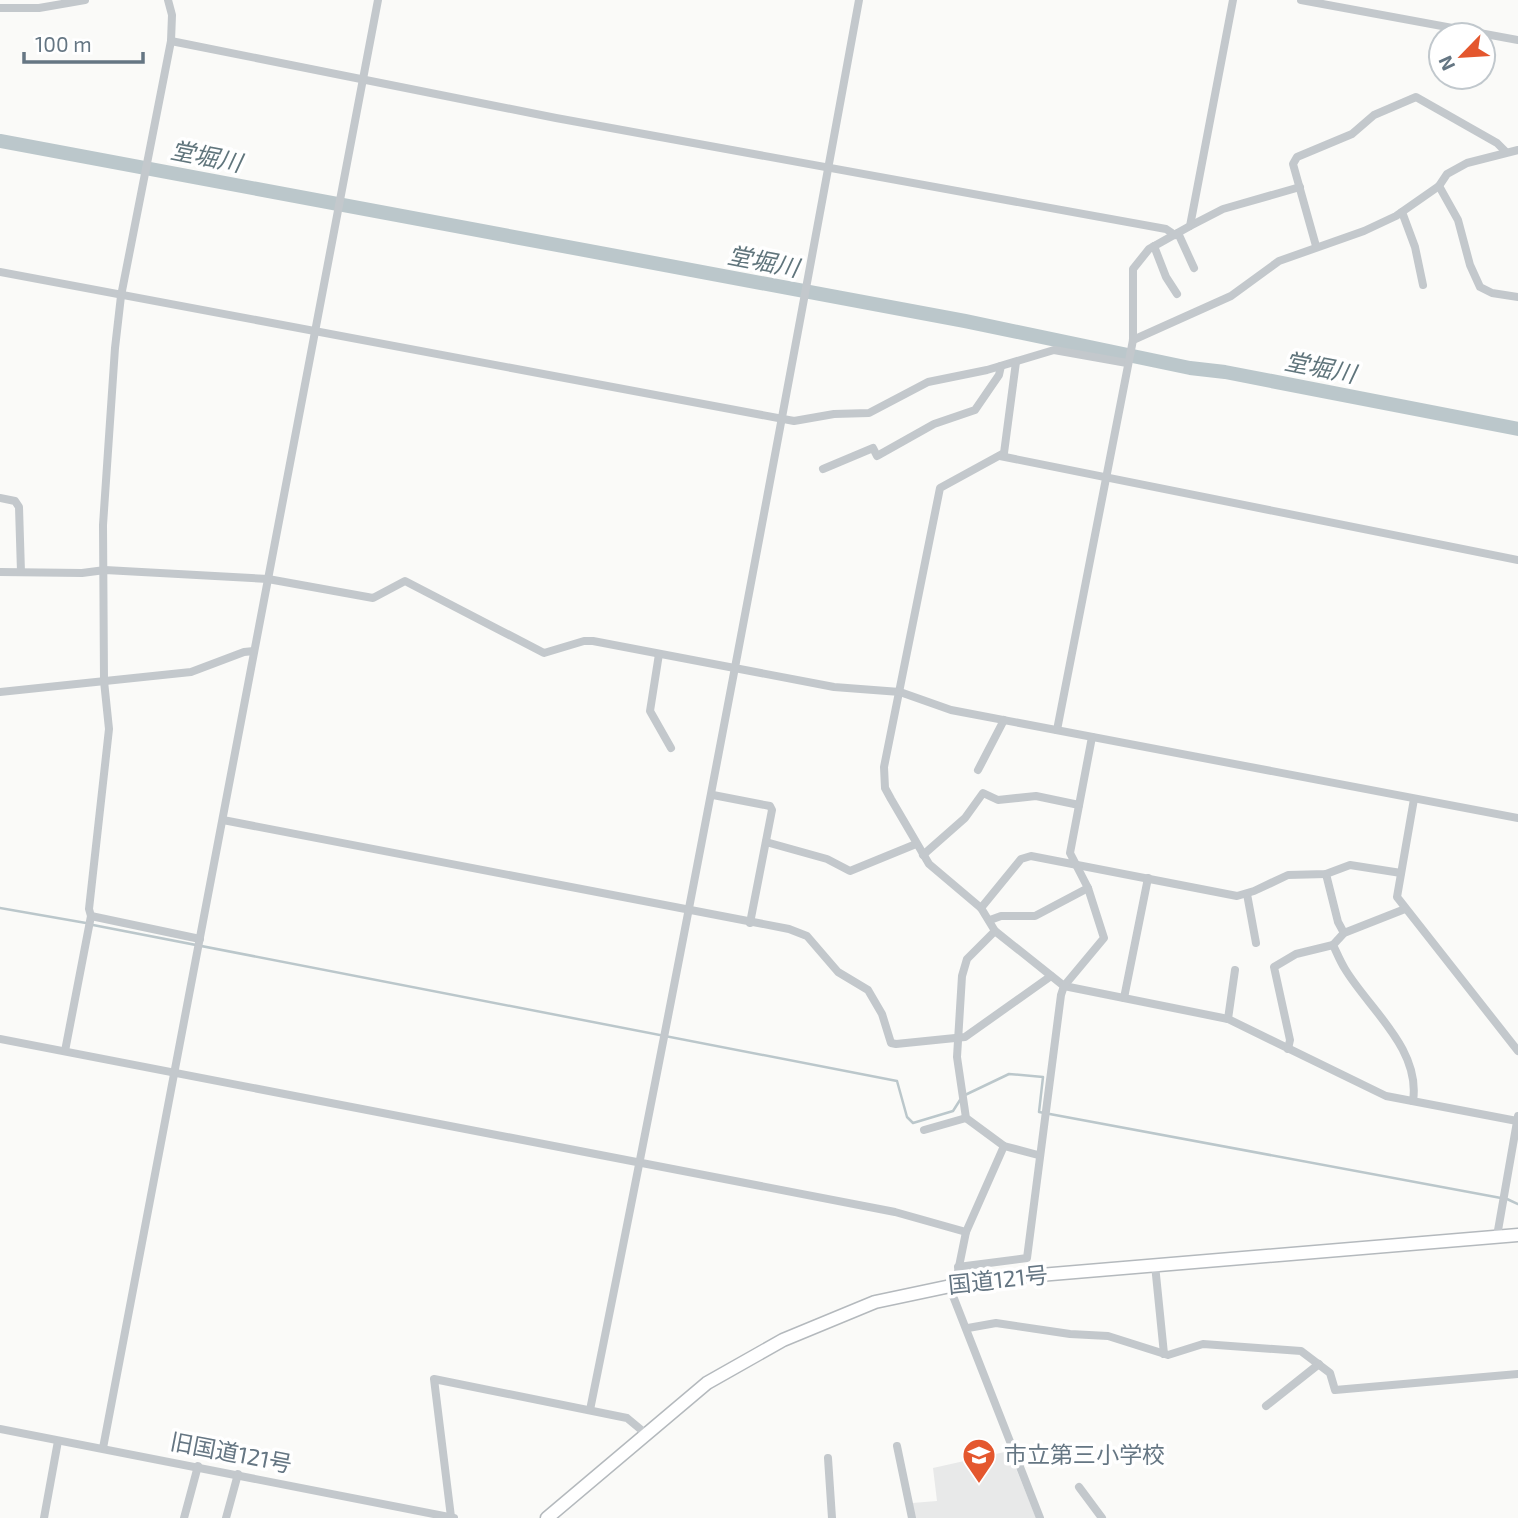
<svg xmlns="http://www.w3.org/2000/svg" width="1518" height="1518" viewBox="0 0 1518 1518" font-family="'Exo 2','Noto Sans JP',sans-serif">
  <rect width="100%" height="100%" fill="#fafaf8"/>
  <path fill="#e8e9e9" d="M 1009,1451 L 1036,1518 L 914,1518 L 912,1503 L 937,1501 L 933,1468 Z"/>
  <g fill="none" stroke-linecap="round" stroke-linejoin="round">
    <g stroke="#bbc7cb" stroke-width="2.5">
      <path d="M 0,908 L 86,923"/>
      <path d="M 93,925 L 897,1081 L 907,1117 L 913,1123 L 953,1111 L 960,1100"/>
      <path d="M 965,1095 L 1009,1074 L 1043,1077 L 1039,1112 L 1501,1198"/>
      <path d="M 1507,1199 L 1518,1204"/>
    </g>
    <path stroke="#bbc7cb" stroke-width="14" d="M 0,141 L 965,321 L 1190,368 L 1225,372 L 1518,429"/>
    <defs>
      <path id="highway" d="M 547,1518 L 707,1383 L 783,1340 L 875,1302 L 979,1280 L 1518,1235"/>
    </defs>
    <use href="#highway" stroke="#b4b9bd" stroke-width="15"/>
    <g stroke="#c3c8cc" stroke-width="8">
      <path d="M 1301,0 L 1518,40"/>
      <path d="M 0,8 L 39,8 L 85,0"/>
      <path d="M 171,41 L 556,118 L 1166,229 L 1175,235"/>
      <path d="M 1439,186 L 1458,220 L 1470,265 L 1480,287 L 1492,293 L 1518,297"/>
      <path d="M 1402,212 L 1415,247 L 1423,285"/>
      <path d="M 1190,226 L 1223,209 L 1300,187"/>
      <path d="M 1178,233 L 1194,268"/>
      <path d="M 1154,246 L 1166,277 L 1177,294"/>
      <path d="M 1316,246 L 1293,164 L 1297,157 L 1352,134 L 1374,115 L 1416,97 L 1497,143 L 1506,152"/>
      <path d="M 0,272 L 794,421 L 834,414 L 869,413 L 928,382 L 987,370 L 1054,350 L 1127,363"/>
      <path d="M 1133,340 L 1231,296 L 1279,261 L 1364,231 L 1396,216 L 1439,186 L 1447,174 L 1467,163 L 1518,150"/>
      <path d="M 1016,362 L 1004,453 L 940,488 L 884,767 L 885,788 L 891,799 L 929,864 L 981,908 L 995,931 L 1064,986 L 1228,1019 L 1386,1096 L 1517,1121"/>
      <path d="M 1000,456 L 1518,560"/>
      <path d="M 823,469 L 873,448 L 877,456 L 934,424 L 975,410 L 999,375 L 1001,366"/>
      <path d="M 0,498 L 15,501 L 19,507 L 21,572"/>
      <path d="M 0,572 L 82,573 L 105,570 L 268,579 L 373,598 L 405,581 L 544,653 L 584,641 L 593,641 L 834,687 L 900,692 L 951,710 L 1518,818"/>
      <path d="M 659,654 L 650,711 L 671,748"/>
      <path d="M 0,692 L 191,672 L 244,652 L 254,651"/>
      <path d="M 1057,730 L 1133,340 L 1133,269 L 1149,249 L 1190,226 L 1233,0"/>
      <path d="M 978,770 L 1004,720"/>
      <path d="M 713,795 L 770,806 L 772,810 L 750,923"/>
      <path d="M 1414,799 L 1397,897 L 1518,1051"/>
      <path d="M 223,820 L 789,929 L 807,936 L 838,972 L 868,990 L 882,1014 L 891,1043 L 896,1044 L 965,1037 L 1051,976"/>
      <path d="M 766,842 L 827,859 L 850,871 L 916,844"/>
      <path d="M 923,855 L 965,818 L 983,793 L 998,800 L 1036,796 L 1079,805"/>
      <path d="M 1326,874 L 1338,922 L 1344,933"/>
      <path d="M 1247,894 L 1256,943"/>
      <path d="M 981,908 L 1021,859 L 1031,856 L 1237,896 L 1254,891 L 1288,875 L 1326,874 L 1350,865 L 1401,873"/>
      <path d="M 1405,909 L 1344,933 L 1333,945 C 1337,953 1340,961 1345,969 C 1369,1009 1421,1049 1413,1101"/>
      <path d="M 91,916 L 200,939"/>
      <path d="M 990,920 L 1001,916 L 1035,916 L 1088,888"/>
      <path d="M 995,931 L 967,959 L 962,976 L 957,1057 L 966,1118 L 1004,1146 L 1038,1155"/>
      <path d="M 1124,998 L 1148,878"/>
      <path d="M 1228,1019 L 1235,970"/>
      <path d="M 0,1039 L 895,1212 L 966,1232"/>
      <path d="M 1288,1049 L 1290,1040 L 1274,967 L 1296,954 L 1333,945"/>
      <path d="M 65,1051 L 91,916 L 89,909 L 109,729 L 104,681 L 103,525 L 115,348 L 121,296 L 171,41 L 172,15 L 168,0"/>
      <path d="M 924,1130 L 966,1118"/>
      <path d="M 1004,1146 L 966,1232 L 953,1296 L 1040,1518"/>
      <path d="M 1497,1236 L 1518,1116"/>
      <path d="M 1155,1265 L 1164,1354"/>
      <path d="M 958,1267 L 1027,1258 L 1061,995 L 1064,986 L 1104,938 L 1088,888 L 1070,853 L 1092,737"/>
      <path d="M 968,1328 L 996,1323 L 1070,1334 L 1108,1336 L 1168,1355 L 1203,1344 L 1301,1351 L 1330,1373 L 1335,1390 L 1518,1374"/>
      <path d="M 1266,1406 L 1319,1364"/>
      <path d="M 590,1410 C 685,941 773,471 859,0"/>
      <path d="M 0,1429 L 454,1518"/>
      <path d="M 897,1446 L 912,1518"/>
      <path d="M 103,1448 L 378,0"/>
      <path d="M 828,1458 L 832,1518"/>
      <path d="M 1079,1487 L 1102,1518"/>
      <path d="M 451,1517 L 434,1379 L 627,1418 L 645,1433"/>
      <path d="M 44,1518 L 58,1441"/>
      <path d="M 184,1518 L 198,1466"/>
      <path d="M 226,1518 L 238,1474"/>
    </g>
    <use href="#highway" stroke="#fff" stroke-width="12"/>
  </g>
  <defs>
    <symbol id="school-pin" viewBox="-11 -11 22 30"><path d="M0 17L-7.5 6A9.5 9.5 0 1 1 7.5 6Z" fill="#e4572e" stroke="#fff"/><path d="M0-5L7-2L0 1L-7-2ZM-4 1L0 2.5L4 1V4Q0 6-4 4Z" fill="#fff"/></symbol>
  </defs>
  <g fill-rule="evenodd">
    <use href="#school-pin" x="960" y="1436" width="38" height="52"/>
  </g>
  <g text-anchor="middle" stroke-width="7" stroke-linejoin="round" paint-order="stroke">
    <g font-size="23" fill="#657683" stroke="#fff">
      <text transform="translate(998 1280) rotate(-6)" y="8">国道121号</text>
      <text transform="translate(231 1453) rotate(11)" y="8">旧国道121号</text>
    </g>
    <g font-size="23" fill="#657683" stroke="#fff" text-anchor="start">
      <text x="1004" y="1463">市立第三小学校</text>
    </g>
    <g font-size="24" font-style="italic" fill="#60757c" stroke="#fff">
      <text transform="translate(206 157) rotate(11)" y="8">堂堀川</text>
      <text transform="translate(763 262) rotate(11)" y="8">堂堀川</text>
      <text transform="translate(1320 368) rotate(11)" y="8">堂堀川</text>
    </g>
  </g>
  <g transform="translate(1462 56) rotate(245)"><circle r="33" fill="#ffffff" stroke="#c1c8cd" stroke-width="2"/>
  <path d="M0-5L12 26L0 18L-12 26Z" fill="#e4572e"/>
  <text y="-10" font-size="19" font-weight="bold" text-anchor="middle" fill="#657683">N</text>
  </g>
  <path d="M24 52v10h119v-10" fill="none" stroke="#657683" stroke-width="3.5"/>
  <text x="35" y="52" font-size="21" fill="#657683" stroke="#ffffff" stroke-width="5" paint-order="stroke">100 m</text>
</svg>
